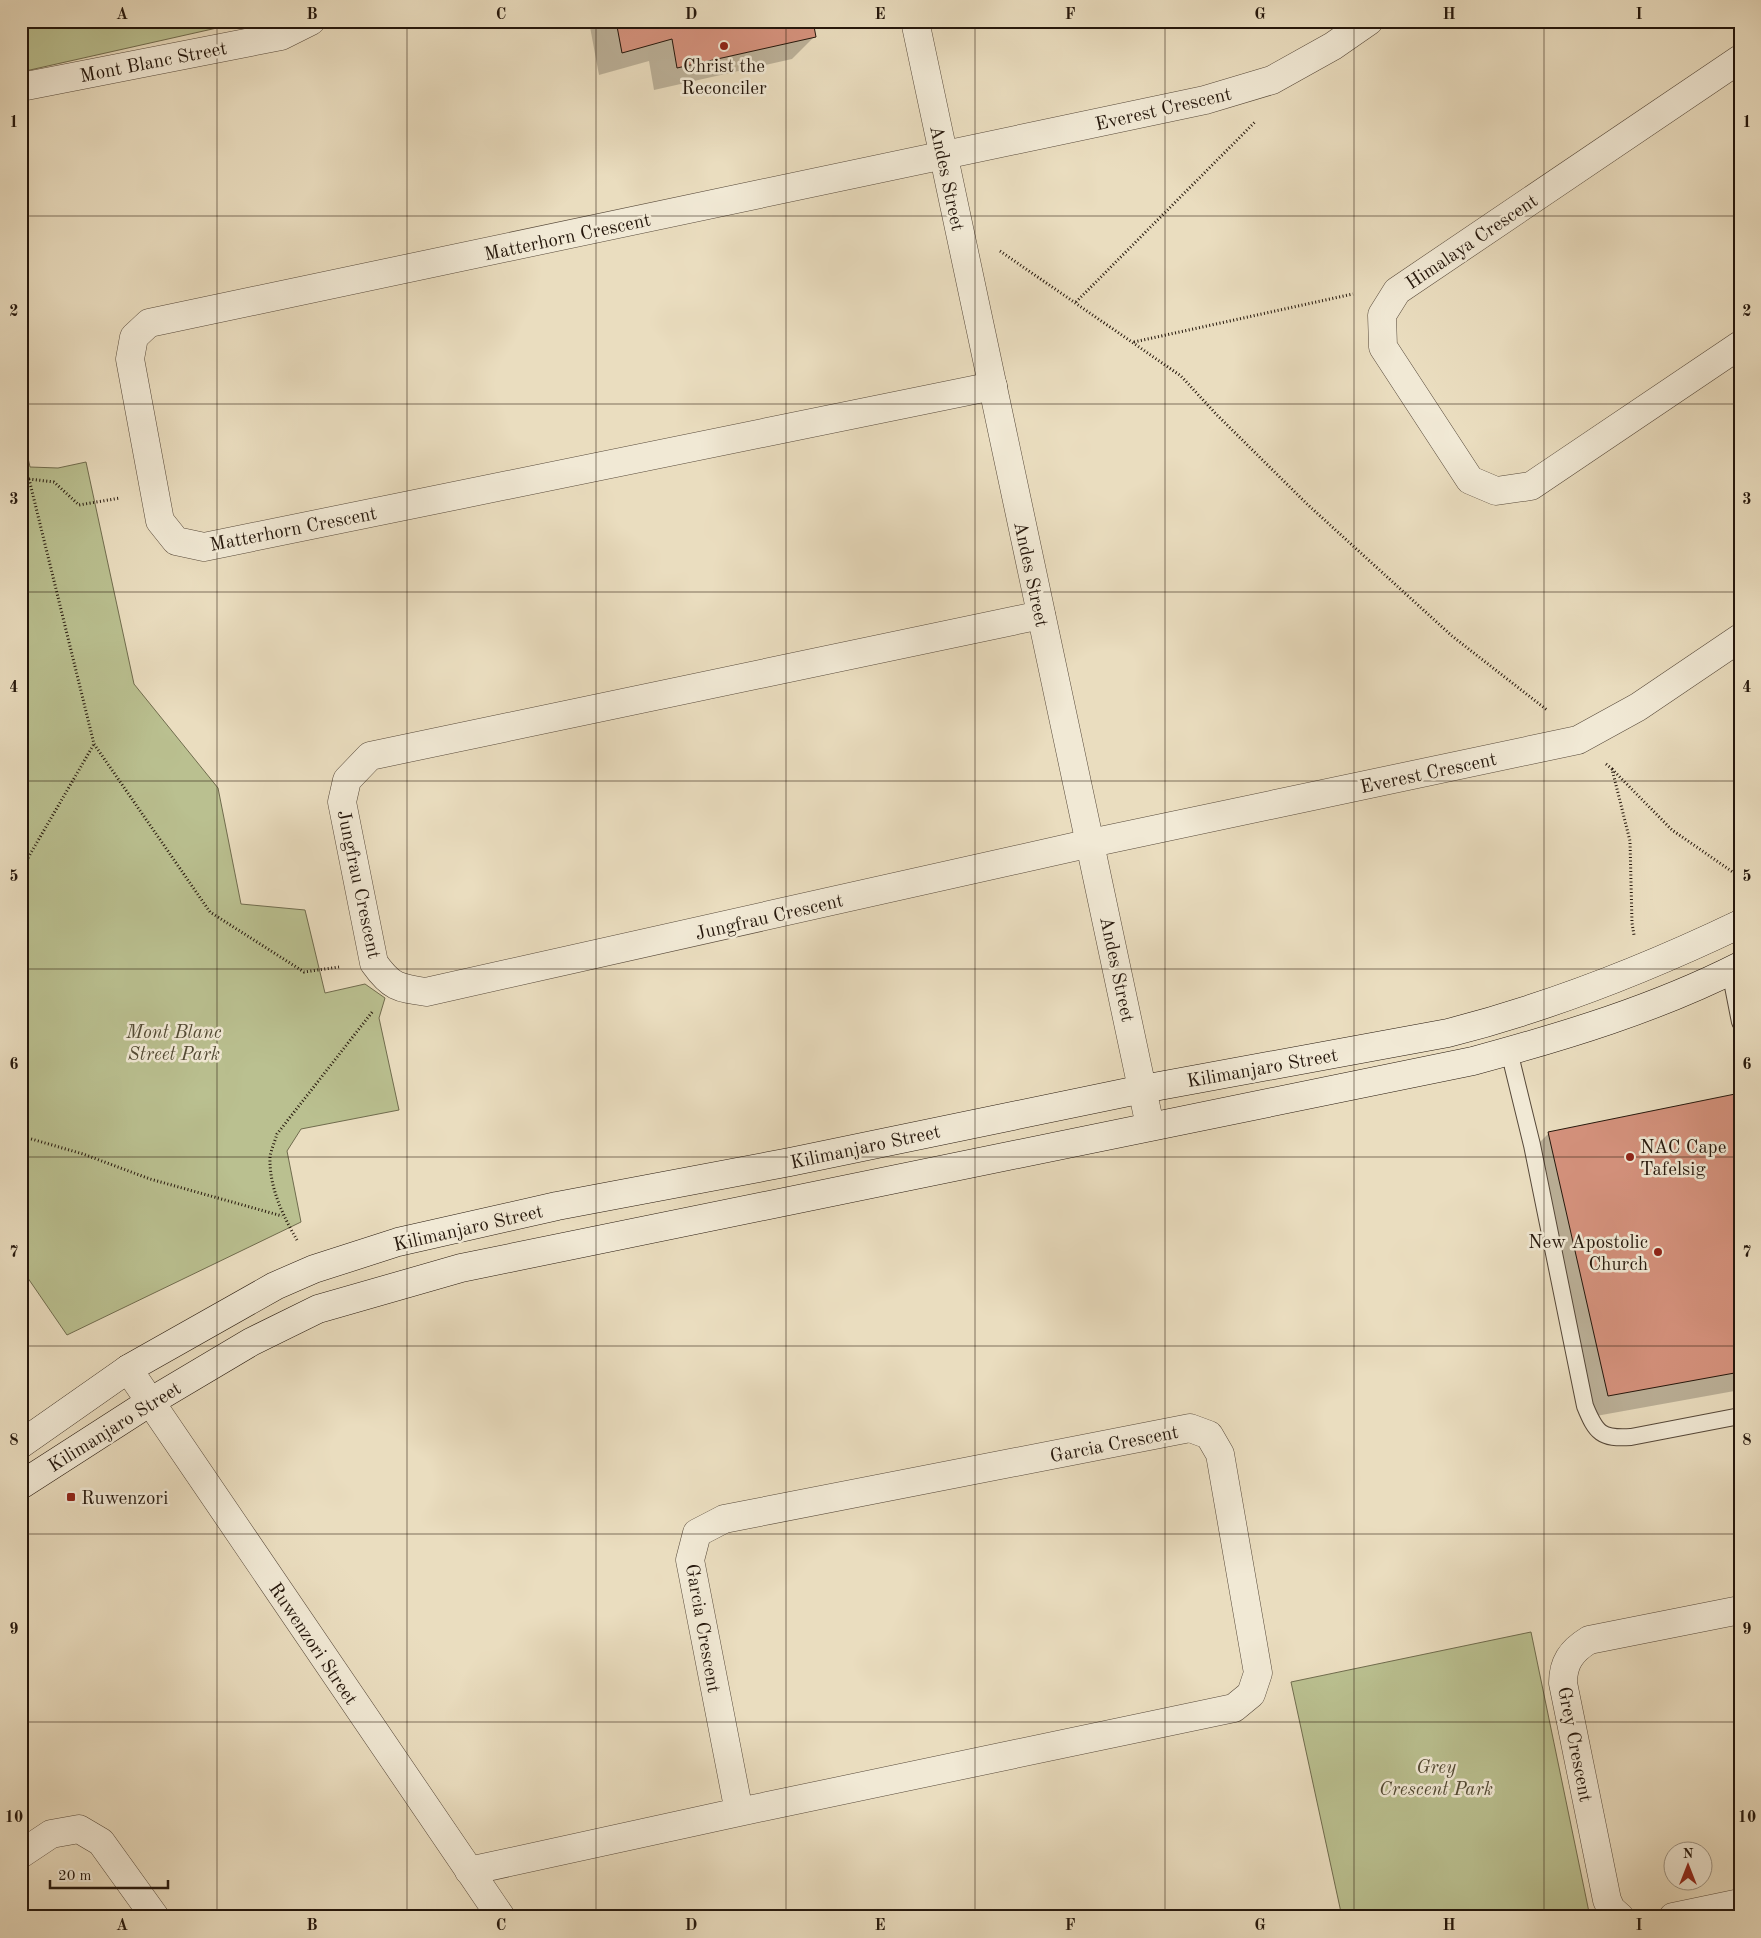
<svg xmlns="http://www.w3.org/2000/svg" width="1761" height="1938" viewBox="0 0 1761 1938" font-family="'Old Standard TT',serif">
  <rect width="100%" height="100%" fill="#eaddbf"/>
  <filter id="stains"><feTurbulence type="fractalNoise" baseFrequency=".004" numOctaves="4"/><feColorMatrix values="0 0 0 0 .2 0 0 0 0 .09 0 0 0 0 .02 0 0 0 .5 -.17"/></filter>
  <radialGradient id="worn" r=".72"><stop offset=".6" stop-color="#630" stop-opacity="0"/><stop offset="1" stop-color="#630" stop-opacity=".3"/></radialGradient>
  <g fill="#bac090" stroke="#706c4e">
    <path d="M 21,21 L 248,21 L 21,72 Z"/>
    <path d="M 21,426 L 30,467 L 58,468 L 86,462 L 134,684 L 218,788 L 241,904 L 305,910 L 325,993 L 365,984 L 385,998 L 379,1018 L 399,1110 L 301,1129 L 287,1151 L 301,1222 L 67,1335 L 21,1268 Z"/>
    <path d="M 1531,1632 L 1590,1917 L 1342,1917 L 1291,1682 Z"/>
  </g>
  <g fill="#0003">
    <path d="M 595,21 L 812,21 L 815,36 L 792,59 L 654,90 L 649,61 L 599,75 L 590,27 Z"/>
    <path d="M 1740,1097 L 1740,1390 L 1585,1418 L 1526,1156 L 1549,1133 Z"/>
  </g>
  <g fill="#d5927d" stroke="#25170c">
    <path d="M 616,21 L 813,21 L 816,37 L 677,68 L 672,39 L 622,53 Z"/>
    <path d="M 1740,1093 L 1740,1372 L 1608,1396 L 1548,1132 Z"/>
  </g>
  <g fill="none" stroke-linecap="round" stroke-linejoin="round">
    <defs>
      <g id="lane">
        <path d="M 1730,971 L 1740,1022"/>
        <path d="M 1509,1051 L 1532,1145 L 1585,1406 C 1596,1433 1601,1439 1631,1437 L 1740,1416"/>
      </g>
      <g id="street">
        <path d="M 915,21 L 1150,1126"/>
        <path d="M 1740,59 L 1397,291 L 1382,315 L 1383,347 L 1470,480 L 1496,491 L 1531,486 L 1740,345"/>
        <path d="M 21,87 L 281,36 L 311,21"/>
        <path d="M 993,386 L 204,547 L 176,541 L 160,521 L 130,359 L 134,337 L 149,323 L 1205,100 L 1272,80 L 1333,46 L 1369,21"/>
        <path d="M 1041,615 L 370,756 L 347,780 L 342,802 L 374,963 C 391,987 398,988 426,992 L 1091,843 L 1578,740 L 1638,707 L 1740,638"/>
        <path d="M 128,1369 L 501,1917"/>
        <path d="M 21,1854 L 51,1834 L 79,1829 L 101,1842 L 155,1917"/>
        <path d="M 469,1871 L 739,1812 L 1234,1708 L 1251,1694 L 1258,1673 L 1220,1454 L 1209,1435 L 1190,1428 L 724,1519 L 697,1533 L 690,1560 L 739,1812"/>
        <path d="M 1620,1917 L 1611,1909 L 1607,1900 L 1563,1683 C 1563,1663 1571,1651 1589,1640 L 1740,1610"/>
        <path d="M 1673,1917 L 1740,1903"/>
      </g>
      <g id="secondary">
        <path d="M 21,1444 L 128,1369 L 275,1286 L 314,1269 L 398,1242 L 557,1206 L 790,1162 L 1143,1089 L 1448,1033 C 1550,1007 1646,969 1740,924"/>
        <path d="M 21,1485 L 150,1402 L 251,1342 L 318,1309 L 461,1268 L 1473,1061 C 1565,1036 1655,1009 1740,966"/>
      </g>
    </defs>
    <use href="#lane" stroke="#564839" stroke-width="18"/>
    <use href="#street" stroke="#564839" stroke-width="29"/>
    <use href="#secondary" stroke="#25170c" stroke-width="29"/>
    <g stroke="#25170c" stroke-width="3" stroke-dasharray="1 2.5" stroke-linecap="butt">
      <path d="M 1000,251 L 1181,376 L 1216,414 L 1307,504 L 1452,636 L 1547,710"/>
      <path d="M 1076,302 L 1255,122"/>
      <path d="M 1134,342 L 1353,294"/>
      <path d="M 21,472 L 29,479 L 54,482 L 79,505 L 120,498"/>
      <path d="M 29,479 L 94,744 L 210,912 L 304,972 L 339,967"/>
      <path d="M 1606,764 L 1612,769 L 1630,841 L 1632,923 L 1634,935"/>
      <path d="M 1612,769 L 1672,830 L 1740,877"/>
      <path d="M 21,870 L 94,744"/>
      <path d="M 21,1136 L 83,1154 L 150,1179 L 282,1216"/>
      <path d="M 297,1240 C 283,1216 269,1187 270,1157 C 271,1150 275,1141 277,1134 L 373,1011"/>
    </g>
    <use href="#lane" stroke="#f1e9d5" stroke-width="16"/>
    <use href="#street" stroke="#f1e9d5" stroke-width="28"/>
    <use href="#secondary" stroke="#f1e9d5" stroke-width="28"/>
  </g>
  <path fill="none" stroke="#25170c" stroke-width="1" stroke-opacity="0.55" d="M 217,21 L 217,1917M 407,21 L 407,1917M 596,21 L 596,1917M 786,21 L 786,1917M 975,21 L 975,1917M 1165,21 L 1165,1917M 1354,21 L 1354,1917M 1544,21 L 1544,1917M 21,216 L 1740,216M 21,404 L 1740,404M 21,592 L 1740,592M 21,781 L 1740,781M 21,969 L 1740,969M 21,1157 L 1740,1157M 21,1346 L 1740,1346M 21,1534 L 1740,1534M 21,1722 L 1740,1722"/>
  <g fill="#8f2418" stroke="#f1e9d5" stroke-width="2">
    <circle cx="724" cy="46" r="5"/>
    <circle cx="1630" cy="1157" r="5"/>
    <circle cx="1658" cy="1252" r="5"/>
    <rect x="66" y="1492" width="10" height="10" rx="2.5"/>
  </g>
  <g text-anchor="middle" stroke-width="5" stroke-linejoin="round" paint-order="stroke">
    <g font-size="19" fill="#25170c" stroke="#f1e9d5">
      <text transform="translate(153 61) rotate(-11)" y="7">Mont Blanc Street</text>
      <text transform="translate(1163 108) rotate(-13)" y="7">Everest Crescent</text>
      <text transform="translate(948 178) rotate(78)" y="7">Andes Street</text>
      <text transform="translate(567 236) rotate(-12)" y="7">Matterhorn Crescent</text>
      <text transform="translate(1471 241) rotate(-34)" y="7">Himalaya Crescent</text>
      <text transform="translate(293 528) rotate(-11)" y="7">Matterhorn Crescent</text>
      <text transform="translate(1032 574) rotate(78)" y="7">Andes Street</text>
      <text transform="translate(1428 772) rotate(-12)" y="7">Everest Crescent</text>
      <text transform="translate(360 884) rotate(78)" y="7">Jungfrau Crescent</text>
      <text transform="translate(769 916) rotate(-13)" y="7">Jungfrau Crescent</text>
      <text transform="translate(1118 969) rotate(78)" y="7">Andes Street</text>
      <text transform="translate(1262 1067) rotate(-10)" y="7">Kilimanjaro Street</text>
      <text transform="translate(865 1146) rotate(-12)" y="7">Kilimanjaro Street</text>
      <text transform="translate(468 1227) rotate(-13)" y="7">Kilimanjaro Street</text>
      <text transform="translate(114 1426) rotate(-32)" y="7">Kilimanjaro Street</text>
      <text transform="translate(1114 1443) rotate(-11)" y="7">Garcia Crescent</text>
      <text transform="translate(704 1628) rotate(80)" y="7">Garcia Crescent</text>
      <text transform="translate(314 1643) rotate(56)" y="7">Ruwenzori Street</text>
      <text transform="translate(1576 1744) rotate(79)" y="7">Grey Crescent</text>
    </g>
    <g font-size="19" fill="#25170c" stroke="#f1e9d5" text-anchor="start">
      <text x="724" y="72" text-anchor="middle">Christ the<tspan x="724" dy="22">Reconciler</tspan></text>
      <text x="1640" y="1153">NAC Cape<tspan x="1640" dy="22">Tafelsig</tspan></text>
      <text x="1648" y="1248" text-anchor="end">New Apostolic<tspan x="1648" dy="22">Church</tspan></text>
      <text x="81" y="1504">Ruwenzori</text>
    </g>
    <g font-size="19" font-style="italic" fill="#524a34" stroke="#f1e9d5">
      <text x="174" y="1038">Mont Blanc<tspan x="174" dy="22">Street Park</tspan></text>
      <text x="1436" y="1773">Grey<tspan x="1436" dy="22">Crescent Park</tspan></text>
    </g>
  </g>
  <rect width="1761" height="1938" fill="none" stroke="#eaddbf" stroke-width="55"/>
  <g transform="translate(1688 1866)"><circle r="24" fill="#f1e9d5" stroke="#9f9585"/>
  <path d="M0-4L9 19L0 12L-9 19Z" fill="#8f2418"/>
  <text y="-8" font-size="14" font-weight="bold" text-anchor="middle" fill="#25170c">N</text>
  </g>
  <path d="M50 1880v8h118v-8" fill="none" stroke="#25170c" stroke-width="2.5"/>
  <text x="58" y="1880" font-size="15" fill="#25170c" stroke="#f1e9d5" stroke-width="4" paint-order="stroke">20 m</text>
  <rect x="28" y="28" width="1706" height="1882" fill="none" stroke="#25170c" stroke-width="2"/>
  <g font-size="16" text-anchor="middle" font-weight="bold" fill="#25170c">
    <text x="122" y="19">A</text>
    <text x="312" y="19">B</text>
    <text x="501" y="19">C</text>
    <text x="691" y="19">D</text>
    <text x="880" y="19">E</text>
    <text x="1070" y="19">F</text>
    <text x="1260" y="19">G</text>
    <text x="1449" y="19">H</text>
    <text x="1639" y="19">I</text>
    <text x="14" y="127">1</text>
    <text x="1747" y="127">1</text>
    <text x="14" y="316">2</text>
    <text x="1747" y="316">2</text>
    <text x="14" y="504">3</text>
    <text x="1747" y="504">3</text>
    <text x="14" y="692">4</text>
    <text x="1747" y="692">4</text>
    <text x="14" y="881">5</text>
    <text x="1747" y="881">5</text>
    <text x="14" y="1069">6</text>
    <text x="1747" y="1069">6</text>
    <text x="14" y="1257">7</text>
    <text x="1747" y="1257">7</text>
    <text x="14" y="1445">8</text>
    <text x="1747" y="1445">8</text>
    <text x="14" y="1634">9</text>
    <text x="1747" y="1634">9</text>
    <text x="14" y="1822">10</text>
    <text x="1747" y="1822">10</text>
    <text x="122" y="1930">A</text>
    <text x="312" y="1930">B</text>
    <text x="501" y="1930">C</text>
    <text x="691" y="1930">D</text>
    <text x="880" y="1930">E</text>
    <text x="1070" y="1930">F</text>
    <text x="1260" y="1930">G</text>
    <text x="1449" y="1930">H</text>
    <text x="1639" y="1930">I</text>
  </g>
  <rect width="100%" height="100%" filter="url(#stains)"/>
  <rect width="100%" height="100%" fill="url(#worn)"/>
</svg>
